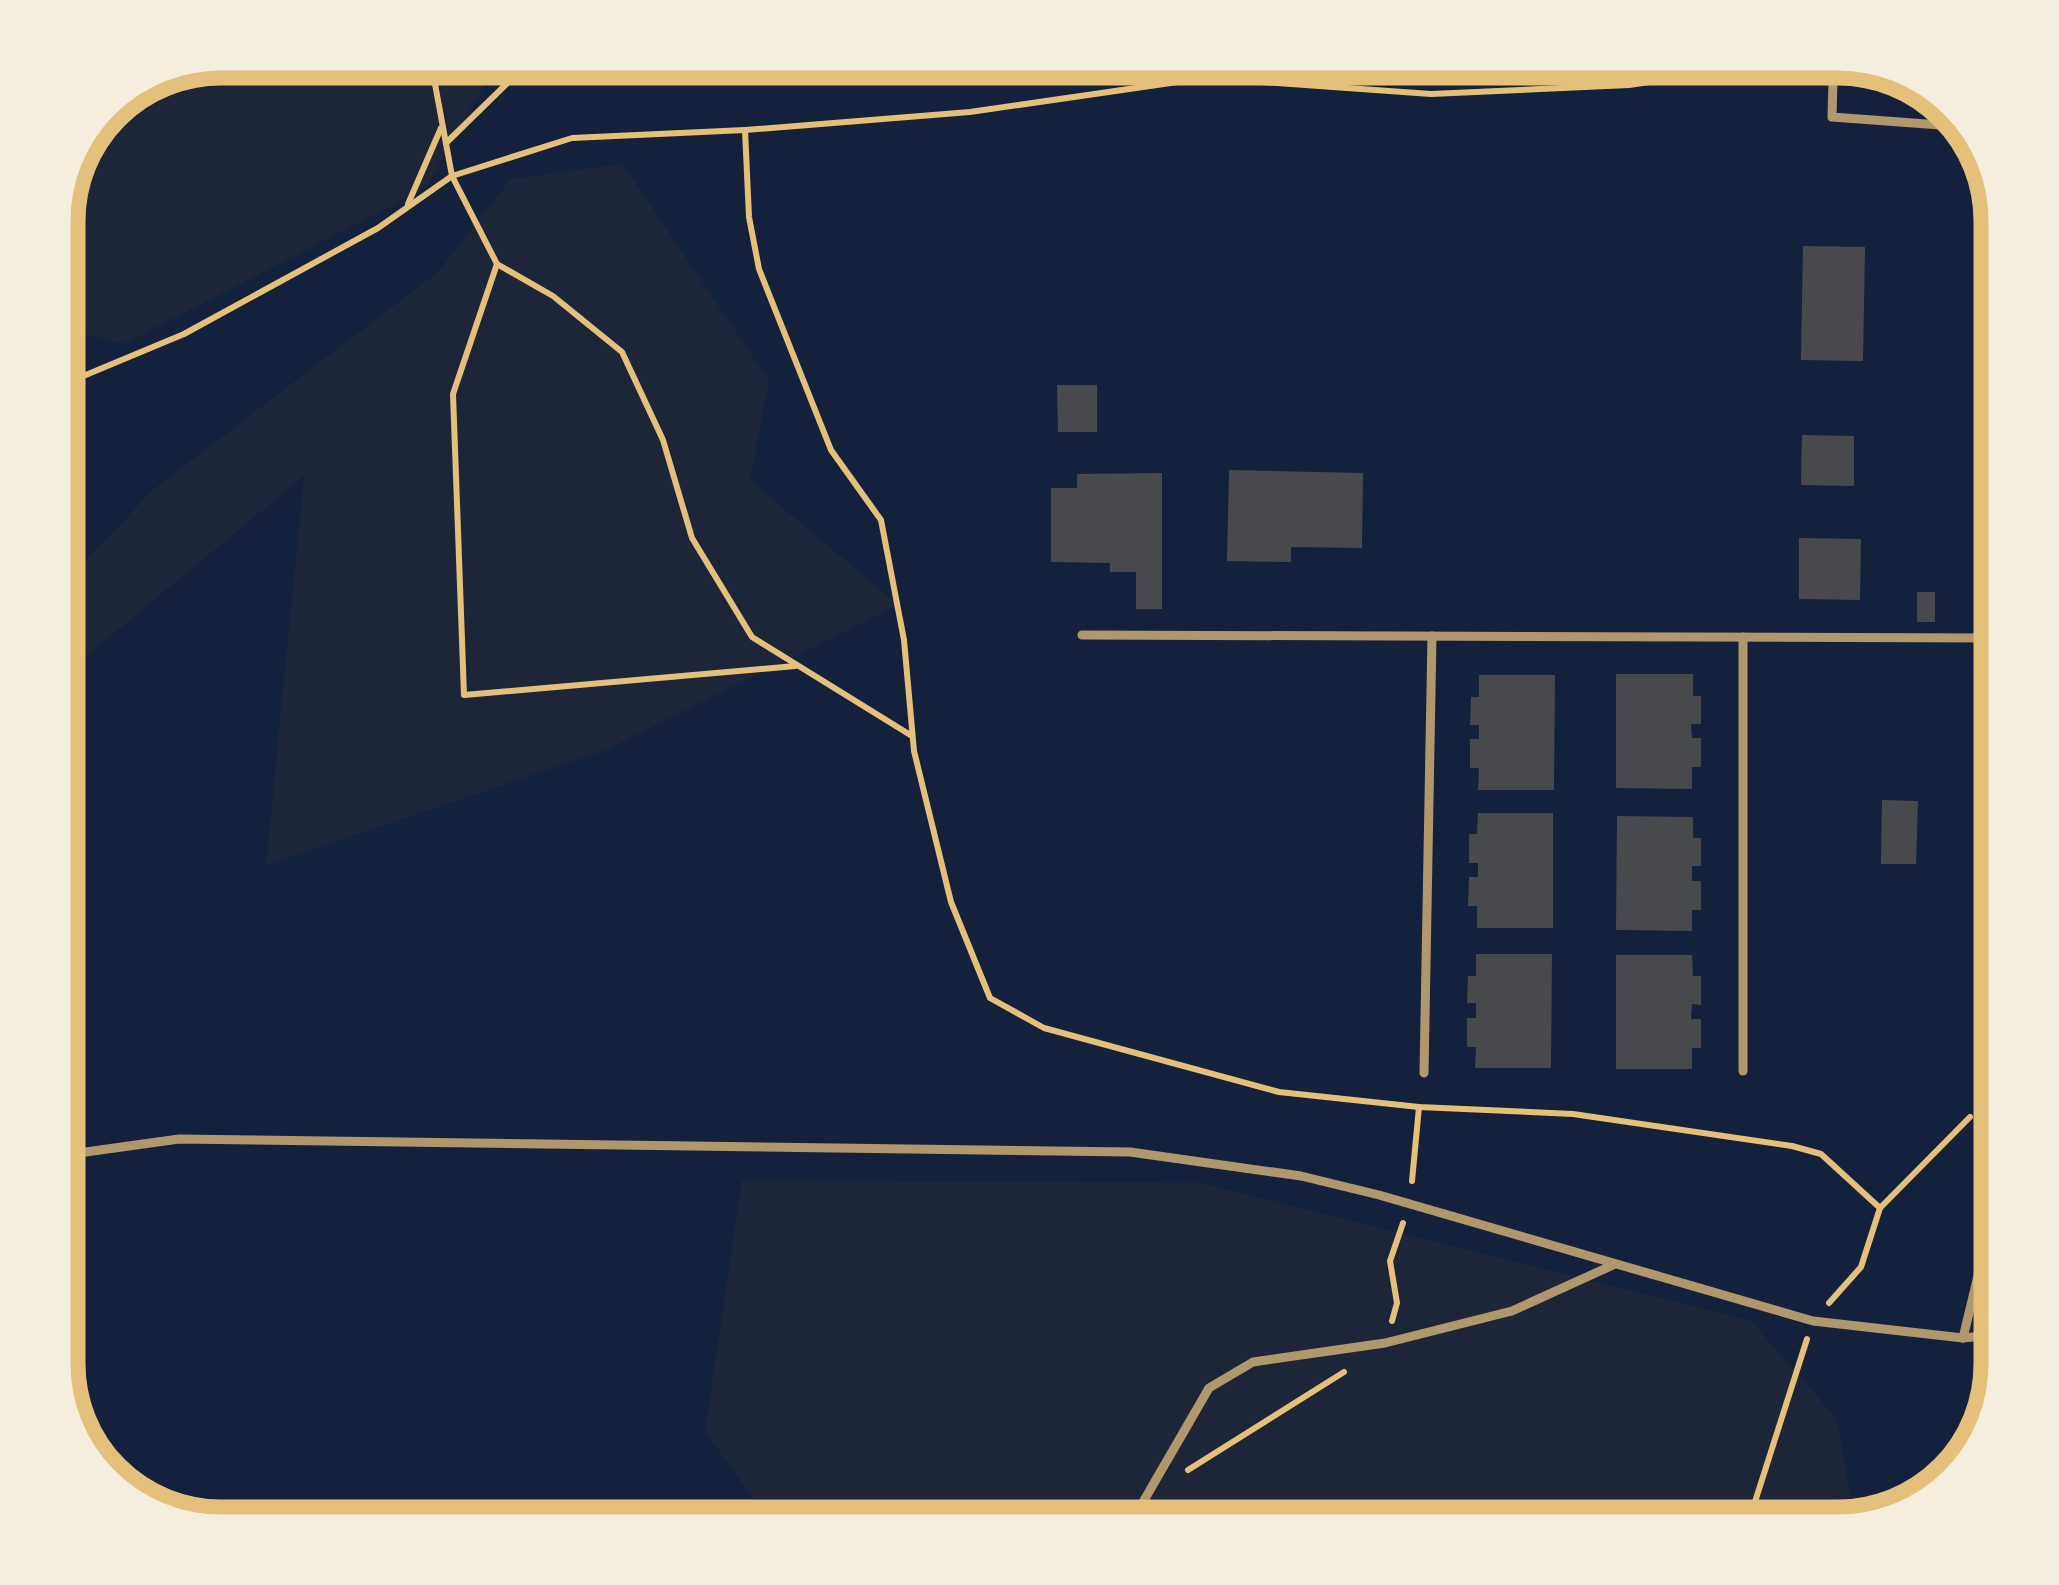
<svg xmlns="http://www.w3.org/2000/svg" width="2059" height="1585" viewBox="0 0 2059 1585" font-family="Inter,sans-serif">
  <rect width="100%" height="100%" fill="#14213d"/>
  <g fill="#1d2539">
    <path d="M 221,57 L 493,57 L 490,76 L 426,188 L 124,344 L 57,326 L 57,209 L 112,98 Z"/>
    <path d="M 623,164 L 769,381 L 750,480 L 898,605 L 606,750 L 266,865 L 304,476 L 57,680 L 57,590 L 154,489 L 438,272 L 511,179 Z"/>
    <path d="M 742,1180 L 1198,1183 L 1751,1321 L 1837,1419 L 1855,1524 L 775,1528 L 705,1432 Z"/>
  </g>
  <g fill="#48494c">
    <path d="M 1803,246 L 1865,247 L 1863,361 L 1801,360 Z"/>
    <path d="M 1057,385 L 1097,385 L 1097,432 L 1058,432 Z"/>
    <path d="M 1802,435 L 1854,436 L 1854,486 L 1801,485 Z"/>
    <path d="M 1229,470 L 1363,473 L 1362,548 L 1291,547 L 1291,562 L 1227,561 Z"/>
    <path d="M 1162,473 L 1162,609 L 1136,609 L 1136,572 L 1110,572 L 1110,563 L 1051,562 L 1051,488 L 1077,488 L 1077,474 Z"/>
    <path d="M 1799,538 L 1861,539 L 1860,600 L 1799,599 Z"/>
    <rect x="1917" y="592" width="18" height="30"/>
    <path d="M 1616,674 L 1693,674 L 1693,696 L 1701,696 L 1701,724 L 1691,724 L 1692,738 L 1701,738 L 1701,767 L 1692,767 L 1692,789 L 1616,788 Z"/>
    <path d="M 1479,675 L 1555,675 L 1554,790 L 1478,790 L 1479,768 L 1470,768 L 1470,739 L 1479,739 L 1479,725 L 1470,725 L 1471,697 L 1479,697 Z"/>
    <path d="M 1882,800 L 1918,801 L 1916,864 L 1881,864 Z"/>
    <path d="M 1478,813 L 1553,813 L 1553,928 L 1477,928 L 1477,906 L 1468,906 L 1469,877 L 1478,877 L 1478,863 L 1469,863 L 1469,834 L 1477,834 Z"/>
    <path d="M 1617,816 L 1693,817 L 1693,838 L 1701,838 L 1701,866 L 1692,866 L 1692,881 L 1701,881 L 1701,910 L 1692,910 L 1692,931 L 1616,930 Z"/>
    <path d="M 1476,954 L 1552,954 L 1551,1068 L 1475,1068 L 1476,1047 L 1467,1047 L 1467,1018 L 1476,1018 L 1476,1003 L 1467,1003 L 1468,976 L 1476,976 Z"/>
    <path d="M 1616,955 L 1692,955 L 1693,976 L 1701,976 L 1701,1005 L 1692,1004 L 1691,1019 L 1701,1019 L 1701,1048 L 1692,1048 L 1692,1069 L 1616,1069 Z"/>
  </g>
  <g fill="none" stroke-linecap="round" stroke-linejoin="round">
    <g stroke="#e5c07b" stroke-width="6">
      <path d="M 355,57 L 429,73"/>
      <path d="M 430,57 L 452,176 L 497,264 L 553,296 L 622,352 L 663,440 L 692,538 L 752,637 L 912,736"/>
      <path d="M 745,130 L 970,112 L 1205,78 L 1431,94 L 1629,85 L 1791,61 L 1821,63"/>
      <path d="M 446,143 L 534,57"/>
      <path d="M 408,204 L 441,128"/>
      <path d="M 497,264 L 453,394 L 464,695 L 795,666"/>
      <path d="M 57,387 L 184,334 L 378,228 L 452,176 L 572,138 L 745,130 L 749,217 L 759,269 L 831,450 L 881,520 L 904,640 L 914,751 L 951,902 L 990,998 L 1044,1028 L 1279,1092 L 1419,1107 L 1573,1114 L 1792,1146 L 1821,1154 L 1880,1208 L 1861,1267 L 1829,1303"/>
      <path d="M 1412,1181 L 1419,1107"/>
      <path d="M 1880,1208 L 1970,1117"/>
      <path d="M 1392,1321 L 1397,1303 L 1390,1261 L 1403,1223"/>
      <path d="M 1188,1470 L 1344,1372"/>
      <path d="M 1741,1528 L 1753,1508 L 1807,1339"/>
    </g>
    <g stroke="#b1986c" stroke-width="9">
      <path d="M 1833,80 L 1832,117 L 1967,127"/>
      <path d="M 1082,635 L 1987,638"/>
      <path d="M 1743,637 L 1743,1071"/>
      <path d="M 1424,1073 L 1432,636"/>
      <path d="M 57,1156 L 179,1139 L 1130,1152 L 1301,1176 L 1379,1195 L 1813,1321 L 1963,1338 L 2002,1334"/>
      <path d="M 1963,1338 L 1989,1230 L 1993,1093 L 1987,693 L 1994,188"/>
      <path d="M 1128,1528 L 1209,1388 L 1253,1362 L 1385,1343 L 1512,1311 L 1613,1265"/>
    </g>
  </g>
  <path d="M0 0H2059V1585H0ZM221 78H1838A143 143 0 0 1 1981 221V1364A143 143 0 0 1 1838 1507H221A143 143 0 0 1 78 1364V221A143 143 0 0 1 221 78Z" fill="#f5edde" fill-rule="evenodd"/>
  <path fill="none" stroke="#e5c07b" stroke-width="15" d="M221 78H1838A143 143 0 0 1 1981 221V1364A143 143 0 0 1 1838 1507H221A143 143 0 0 1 78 1364V221A143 143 0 0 1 221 78Z"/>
</svg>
